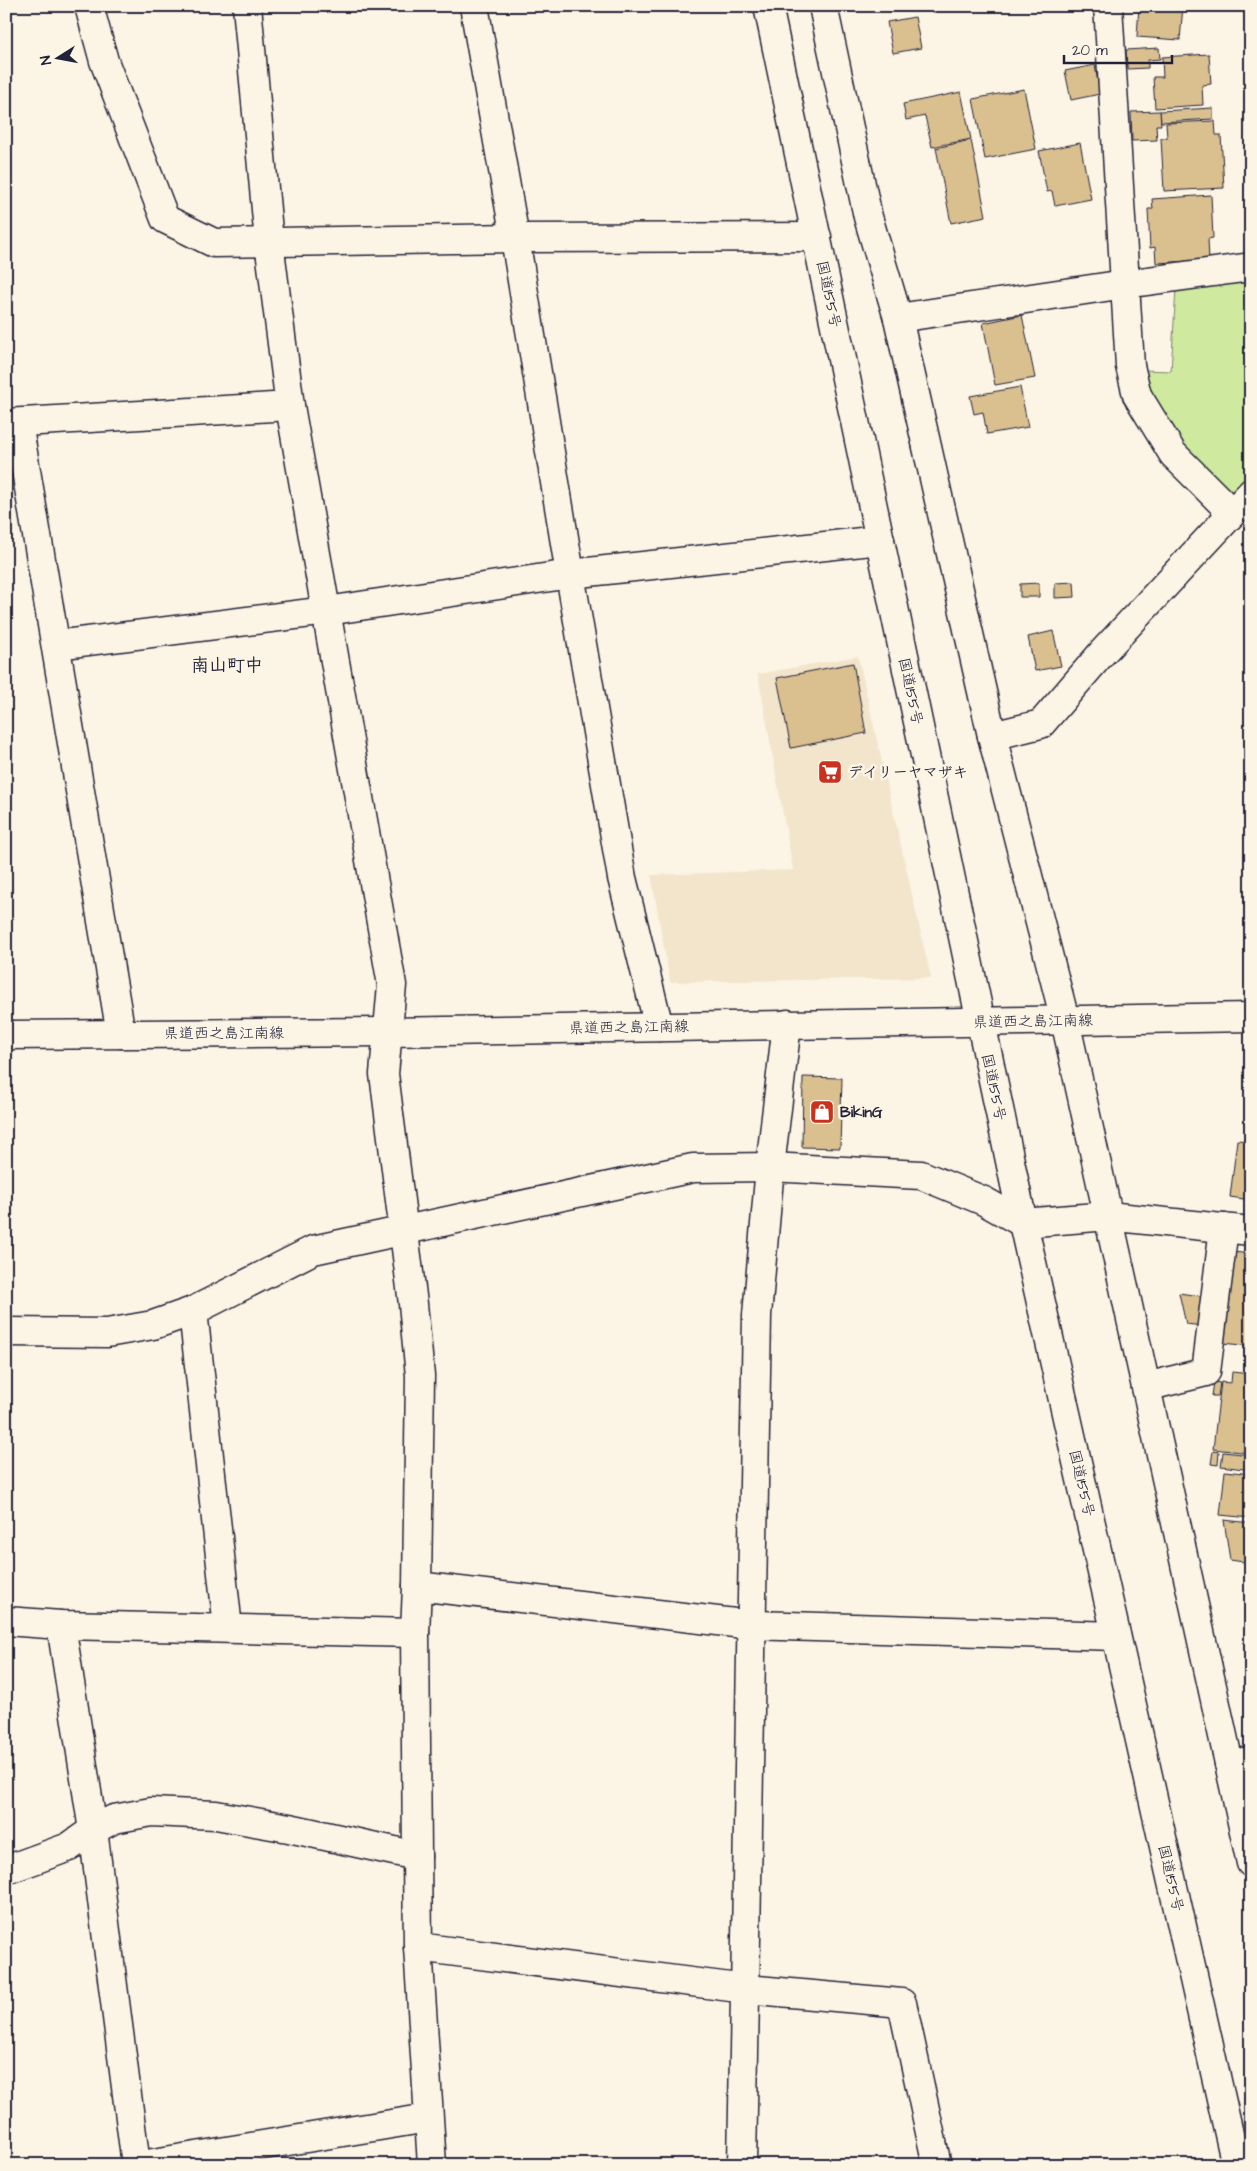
<svg xmlns="http://www.w3.org/2000/svg" width="1257" height="2171" viewBox="0 0 1257 2171" font-family="'Architects Daughter','Klee One',sans-serif">
  <rect width="100%" height="100%" fill="#fcf5e5"/>
  <filter id="ink" filterUnits="userSpaceOnUse"><feTurbulence type="fractalNoise" baseFrequency=".02" numOctaves="2"/><feDisplacementMap in="SourceGraphic" scale="10" xChannelSelector="R" yChannelSelector="G"/><feConvolveMatrix kernelMatrix="1 2 1 2 8 2 1 2 1" color-interpolation-filters="sRGB"/></filter>
  <g filter="url(#ink)">
    <path fill="#f2e5cb" d="M 858,656 L 931,978 L 670,982 L 651,875 L 793,870 L 758,674 Z"/>
    <path fill="#cfe99f" stroke="#78866d" d="M 1251,278 L 1251,477 L 1235,496 L 1181,445 L 1146,388 L 1142,370 L 1171,371 L 1176,288 Z"/>
    <g fill="#dabf8f" stroke="#22223b">
      <path d="M 930,6 L 951,6 L 931,10 Z"/>
      <path d="M 1139,6 L 1183,6 L 1180,40 L 1137,37 Z"/>
      <path d="M 915,17 L 921,48 L 893,53 L 887,22 Z"/>
      <path d="M 1159,48 L 1160,59 L 1148,60 L 1148,68 L 1127,69 L 1126,50 Z"/>
      <path d="M 1209,54 L 1211,84 L 1202,85 L 1203,105 L 1155,108 L 1153,77 L 1163,77 L 1162,57 Z"/>
      <path d="M 1095,65 L 1100,94 L 1071,100 L 1065,71 Z"/>
      <path d="M 1024,89 L 1036,149 L 985,159 L 973,99 Z"/>
      <path d="M 961,92 L 971,139 L 932,147 L 925,116 L 906,120 L 903,104 Z"/>
      <path d="M 1213,108 L 1213,119 L 1161,122 L 1160,111 Z"/>
      <path d="M 1160,111 L 1161,125 L 1156,125 L 1157,140 L 1132,141 L 1131,112 Z"/>
      <path d="M 1215,121 L 1216,135 L 1221,135 L 1224,188 L 1164,191 L 1161,138 L 1167,138 L 1166,123 Z"/>
      <path d="M 971,140 L 986,216 L 951,223 L 936,148 Z"/>
      <path d="M 1080,143 L 1091,199 L 1055,206 L 1052,191 L 1047,192 L 1039,151 Z"/>
      <path d="M 1211,195 L 1213,238 L 1208,239 L 1209,260 L 1156,263 L 1155,247 L 1150,248 L 1148,209 L 1153,209 L 1152,199 Z"/>
      <path d="M 1022,315 L 1035,378 L 995,385 L 983,323 Z"/>
      <path d="M 1020,387 L 1028,427 L 987,434 L 983,412 L 974,414 L 970,396 Z"/>
      <path d="M 1074,582 L 1075,597 L 1055,598 L 1055,583 Z"/>
      <path d="M 1039,583 L 1039,597 L 1020,597 L 1020,584 Z"/>
      <path d="M 1053,631 L 1061,666 L 1035,671 L 1028,637 Z"/>
      <path d="M 853,663 L 866,733 L 791,748 L 777,678 Z"/>
      <path d="M 803,1077 L 842,1078 L 840,1148 L 802,1147 Z"/>
      <path d="M 1237,1140 L 1251,1141 L 1251,1200 L 1230,1197 Z"/>
      <path d="M 1233,1252 L 1251,1254 L 1251,1346 L 1222,1343 Z"/>
      <path d="M 1179,1293 L 1207,1297 L 1202,1326 L 1186,1324 Z"/>
      <path d="M 1232,1372 L 1251,1374 L 1251,1453 L 1213,1449 L 1221,1382 L 1231,1383 Z"/>
      <path d="M 1214,1382 L 1220,1383 L 1218,1396 L 1212,1396 Z"/>
      <path d="M 1213,1451 L 1219,1452 L 1218,1465 L 1211,1464 Z"/>
      <path d="M 1223,1452 L 1251,1455 L 1251,1470 L 1221,1466 Z"/>
      <path d="M 1225,1471 L 1251,1474 L 1251,1518 L 1220,1515 Z"/>
      <path d="M 1224,1520 L 1251,1523 L 1251,1563 L 1230,1560 Z"/>
    </g>
    <g fill="none" stroke-linecap="round" stroke-linejoin="round">
      <defs>
        <g id="minor">
          <path d="M 89,6 L 104,61 L 165,219 L 214,243 L 515,238 L 817,237"/>
          <path d="M 247,6 L 269,242 L 290,406 L 392,985 L 384,1074 L 413,1304 L 420,1376 L 417,1586 L 415,1633 L 417,1856 L 418,1947 L 432,2165"/>
          <path d="M 474,6 L 515,238 L 570,574 L 622,878 L 659,1027"/>
          <path d="M 1108,6 L 1130,366 L 1137,395 L 1173,454 L 1232,513"/>
          <path d="M 898,318 L 1125,284 L 1251,267"/>
          <path d="M 6,423 L 290,406"/>
          <path d="M 18,423 L 121,1034"/>
          <path d="M 56,645 L 327,611 L 570,574 L 880,540"/>
          <path d="M 992,736 L 1041,724 L 1102,653 L 1251,493"/>
          <path d="M 193,1311 L 228,1628"/>
          <path d="M 6,1332 L 107,1333 L 153,1325 L 193,1311 L 313,1250 L 693,1168 L 770,1167 L 921,1175 L 984,1201 L 1023,1223 L 1108,1216 L 1251,1231"/>
          <path d="M 1146,1387 L 1206,1372 L 1224,1228"/>
          <path d="M 417,1586 L 752,1625 L 1116,1636"/>
          <path d="M 6,1621 L 61,1625 L 415,1633"/>
          <path d="M 61,1625 L 93,1830 L 136,2165"/>
          <path d="M 1229,1764 L 1251,1761"/>
          <path d="M 6,1870 L 69,1847 L 93,1830 L 114,1819 L 151,1812 L 216,1815 L 289,1828 L 417,1856"/>
          <path d="M 418,1947 L 746,1989 L 902,2003 L 937,2165"/>
          <path d="M 141,2165 L 428,2118"/>
          <path d="M 742,2165 L 757,1315 L 770,1167 L 787,1024"/>
        </g>
        <path id="major" d="M 6,1035 L 388,1032 L 1251,1017"/>
        <g id="highway">
          <path d="M 768,6 L 1023,1223 L 1236,2165"/>
          <path d="M 823,6 L 868,217 L 898,318 L 992,736 L 1065,1020 L 1251,1863"/>
        </g>
      </defs>
      <use href="#minor" stroke="#22223b" stroke-width="31"/>
      <use href="#major" stroke="#22223b" stroke-width="31"/>
      <use href="#highway" stroke="#22223b" stroke-width="31"/>
      <use href="#minor" stroke="#fcf5e5" stroke-width="28"/>
      <use href="#major" stroke="#fcf5e5" stroke-width="28"/>
      <use href="#highway" stroke="#fcf5e5" stroke-width="28"/>
    </g>
  </g>
  <defs>
    <symbol id="supermarket-square" viewBox="-11 -11 22 22"><rect x="-9" y="-9" width="18" height="18" rx="4" fill="#c8321e" stroke="#fcf5e5"/><path d="M-6-5.5h2.5l.6 2H6L4.5 2H-2.5L-4.4-4H-6ZM-1.5 3.2a1.3 1.3 0 1 0 .1 0ZM3 3.2a1.3 1.3 0 1 0 .1 0Z" fill="#fff"/></symbol>
    <symbol id="shop-square" viewBox="-11 -11 22 22"><rect x="-9" y="-9" width="18" height="18" rx="4" fill="#c8321e" stroke="#fcf5e5"/><path d="M-5-2.5h2.3a2.7 3.5 0 0 1 5.4 0H5L5.5 6h-11ZM-1.5-2.5h3a1.5 2.3 0 0 0-3 0Z" fill="#fff"/></symbol>
  </defs>
  <g fill-rule="evenodd">
    <use href="#supermarket-square" x="816" y="758" width="28" height="28"/>
    <use href="#shop-square" x="808" y="1098" width="28" height="28"/>
  </g>
  <g text-anchor="middle" stroke-width="5" stroke-linejoin="round" paint-order="stroke">
    <g font-size="15" fill="#22223b" stroke="#fcf5e5">
      <text transform="translate(829 294) rotate(78)" y="5">国道155号</text>
      <text transform="translate(911 691) rotate(78)" y="5">国道155号</text>
      <text transform="translate(1033 1021) rotate(-1)" y="5">県道西之島江南線</text>
      <text transform="translate(629 1027) rotate(-1)" y="5">県道西之島江南線</text>
      <text x="224" y="1038">県道西之島江南線</text>
      <text transform="translate(994 1087) rotate(78)" y="5">国道155号</text>
      <text transform="translate(1082 1483) rotate(77)" y="5">国道155号</text>
      <text transform="translate(1171 1878) rotate(77)" y="5">国道155号</text>
    </g>
    <g font-size="15" font-weight="bold" fill="#22223b" stroke="#fcf5e5" text-anchor="start">
      <text x="848" y="777">デイリーヤマザキ</text>
      <text x="840" y="1117">BikinG</text>
    </g>
    <g font-size="18" font-weight="bold" fill="#22223b" stroke="#fcf5e5">
      <text x="227" y="671">南山町中</text>
    </g>
  </g>
  <rect width="1257" height="2171" fill="none" stroke="#fcf5e5" stroke-width="25"/>
  <rect x="12" y="12" width="1232" height="2146" fill="none" stroke="#22223b" stroke-width="2" filter="url(#ink)"/>
  <g transform="translate(58 58) rotate(259)" stroke="#fcf5e5" stroke-width="4" paint-order="stroke">
  <path d="M0-4L9 19L0 12L-9 19Z" fill="#22223b"/>
  <text y="-8" font-size="14" font-weight="bold" text-anchor="middle" fill="#22223b">N</text>
  </g>
  <path d="M1064 55v8h108v-8" fill="none" stroke="#22223b" stroke-width="2.5"/>
  <text x="1072" y="55" font-size="15" fill="#22223b" stroke="#fcf5e5" stroke-width="4" paint-order="stroke">20 m</text>
</svg>
